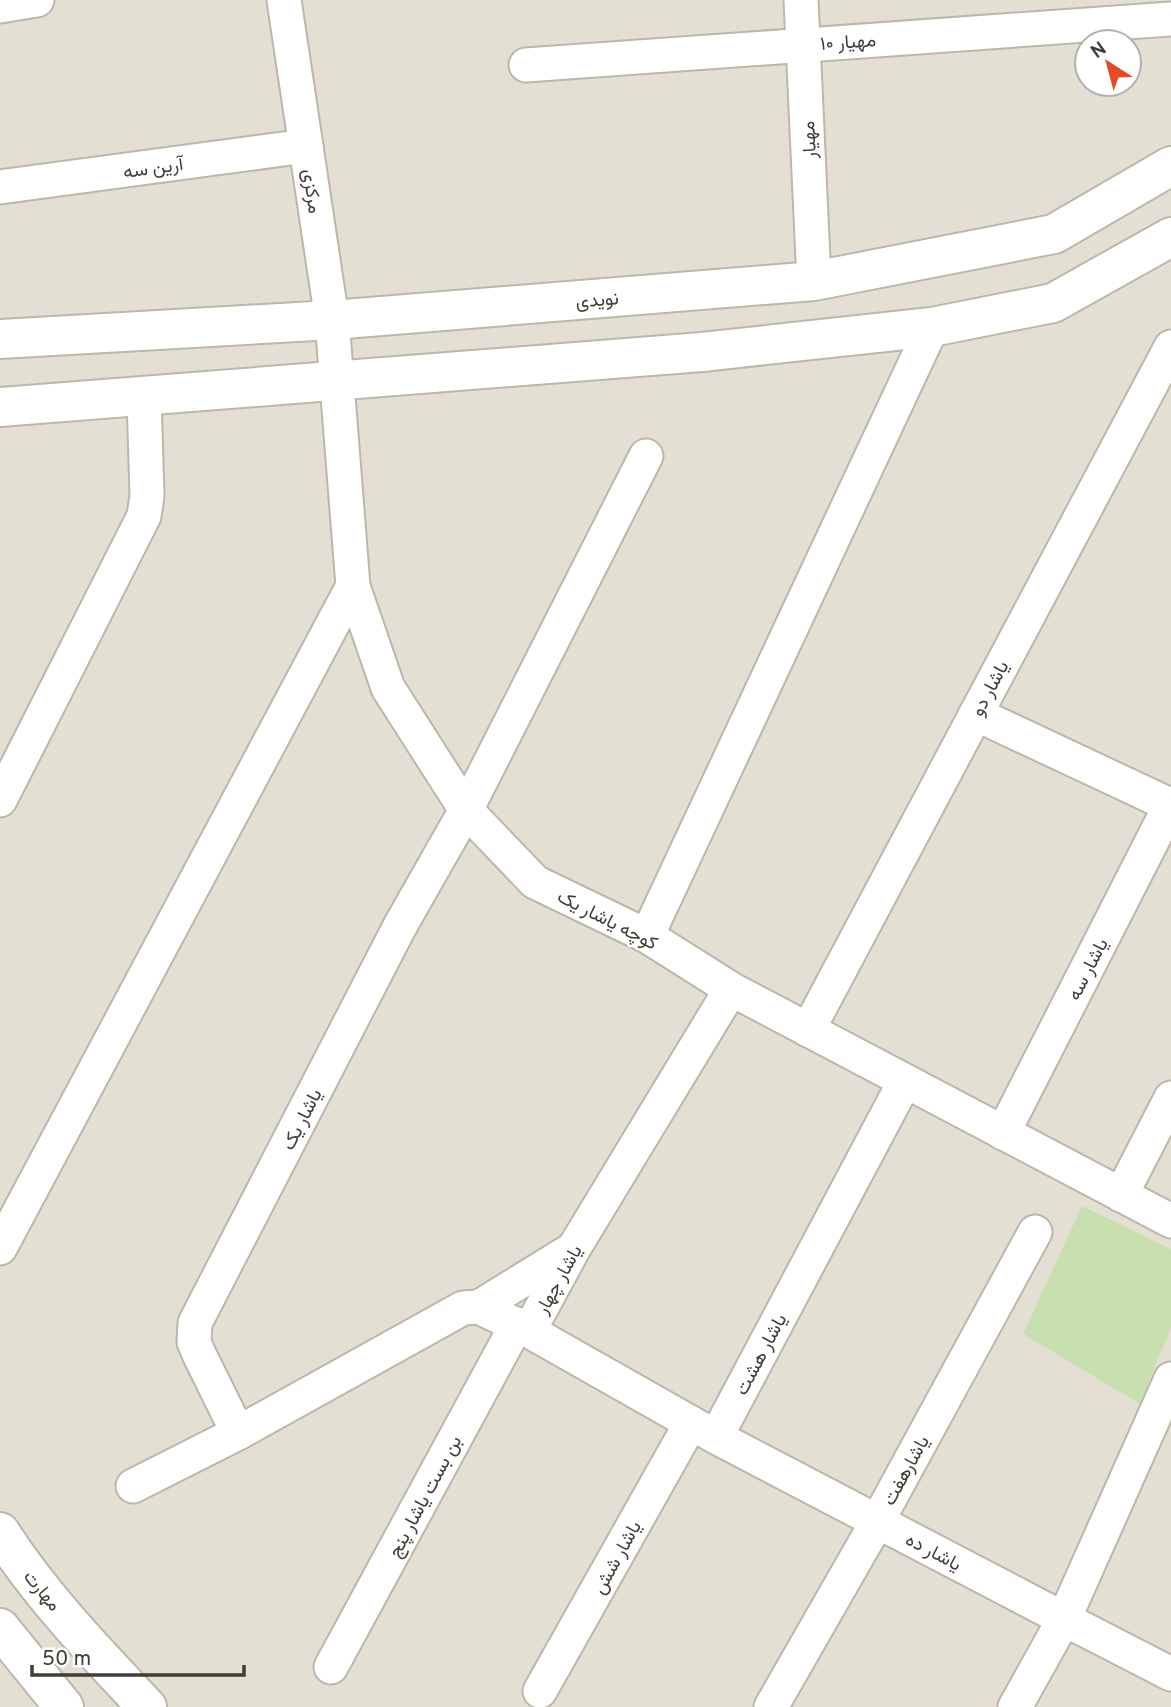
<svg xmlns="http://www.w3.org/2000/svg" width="1171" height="1707" viewBox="0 0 1171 1707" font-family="Overpass,Vazirmatn,sans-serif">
  <rect width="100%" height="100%" fill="#f0ede3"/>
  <path fill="#e3dfd2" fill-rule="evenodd" d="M 0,0 L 1171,0 L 1171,1707 L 0,1707 ZM 1087,42 L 1129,42 L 1129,84 L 1087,84 Z"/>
  <path fill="#c8e0b0" d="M 1082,1206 L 1171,1249 L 1171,1327 L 1140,1404 L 1023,1334 Z"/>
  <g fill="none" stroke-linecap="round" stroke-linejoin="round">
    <defs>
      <g id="minor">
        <path d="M 284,0 L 332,320 L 353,586 L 388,688 L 466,810 L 535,882 L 647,936 L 731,989 L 1171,1221"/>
        <path d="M 801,0 L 814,281"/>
        <path d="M 0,6 L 37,0"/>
        <path d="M 526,65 L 1171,19"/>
        <path d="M 0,187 L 306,146"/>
        <path d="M 976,714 L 1170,805"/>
        <path d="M 0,800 L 144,516 L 147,496 L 144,397"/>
        <path d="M 647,936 L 932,327"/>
        <path d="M 808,1030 L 1171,347"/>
        <path d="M 1003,1133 L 1171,804"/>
        <path d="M 1121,1195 L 1171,1098"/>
        <path d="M 0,1248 L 353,586"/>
        <path d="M 479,1307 L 573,1249"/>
        <path d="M 529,1331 L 716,1437 L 905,1081"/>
        <path d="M 1171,1379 L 1064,1619 L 1171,1674"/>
        <path d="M 238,1433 L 199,1354 L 194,1342 L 195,1323 L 400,926 L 466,810 L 646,456"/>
        <path d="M 716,1437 L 1064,1619 L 1015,1707"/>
        <path d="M 133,1486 L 238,1433 L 463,1308 L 479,1307 L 529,1331 L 574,1248 L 731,989"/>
        <path d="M 331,1667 L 517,1324"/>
        <path d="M 540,1691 L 691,1423"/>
        <path d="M 771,1707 L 877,1522 L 1035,1232"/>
      </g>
      <g id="tertiary">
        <path d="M 0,339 L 332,320 L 814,281 L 1054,234 L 1171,166"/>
        <path d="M 0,407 L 702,352 L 932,327 L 1053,303 L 1171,237"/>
        <path d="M 0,1532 C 41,1596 95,1652 147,1707"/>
        <path d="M 0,1628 L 64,1707"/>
      </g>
    </defs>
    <use href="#minor" stroke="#bdb7aa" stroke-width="37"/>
    <use href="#tertiary" stroke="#bdb7aa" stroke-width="42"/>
    <use href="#minor" stroke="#fff" stroke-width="33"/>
    <use href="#tertiary" stroke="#fff" stroke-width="38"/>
  </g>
  <g text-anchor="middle" stroke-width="5" stroke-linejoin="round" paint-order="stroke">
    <g font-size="19" fill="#413d34" stroke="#fff">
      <text transform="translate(848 41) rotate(-4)" y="7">مهیار ۱۰</text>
      <text transform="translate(808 140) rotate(-93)" y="7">مهیار</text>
      <text transform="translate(153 167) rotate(-8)" y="7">آرین سه</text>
      <text transform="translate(313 191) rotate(82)" y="7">مرکزی</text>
      <text transform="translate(597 299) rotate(-5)" y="7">نویدی</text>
      <text transform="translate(989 688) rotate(-62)" y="7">یاشار دو</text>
      <text transform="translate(608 919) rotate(27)" y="7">کوچه یاشار یک</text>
      <text transform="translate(1087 969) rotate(-63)" y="7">یاشار سه</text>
      <text transform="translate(301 1119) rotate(-63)" y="7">یاشار یک</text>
      <text transform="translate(558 1279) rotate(-61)" y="7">یاشار چهار</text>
      <text transform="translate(760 1354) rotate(-62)" y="7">یاشار هشت</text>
      <text transform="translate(905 1470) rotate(-61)" y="7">یاشارهفت</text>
      <text transform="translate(424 1496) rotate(-62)" y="7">بن بست یاشار پنج</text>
      <text transform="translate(934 1551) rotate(28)" y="7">یاشار ده</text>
      <text transform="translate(616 1557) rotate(-61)" y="7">یاشار شش</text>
      <text transform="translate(43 1590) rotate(50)" y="7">مهارت</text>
    </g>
  </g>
  <g transform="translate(1108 63) rotate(324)"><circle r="33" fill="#ffffff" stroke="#b3b1ae" stroke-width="2"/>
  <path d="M0-5L12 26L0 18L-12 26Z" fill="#e34c27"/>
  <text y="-10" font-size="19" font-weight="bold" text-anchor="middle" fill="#413d34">N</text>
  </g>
  <path d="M32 1665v10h212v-10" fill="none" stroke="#413d34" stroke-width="3.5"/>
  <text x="42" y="1665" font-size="21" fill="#413d34" stroke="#ffffff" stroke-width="5" paint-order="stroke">50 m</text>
</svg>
